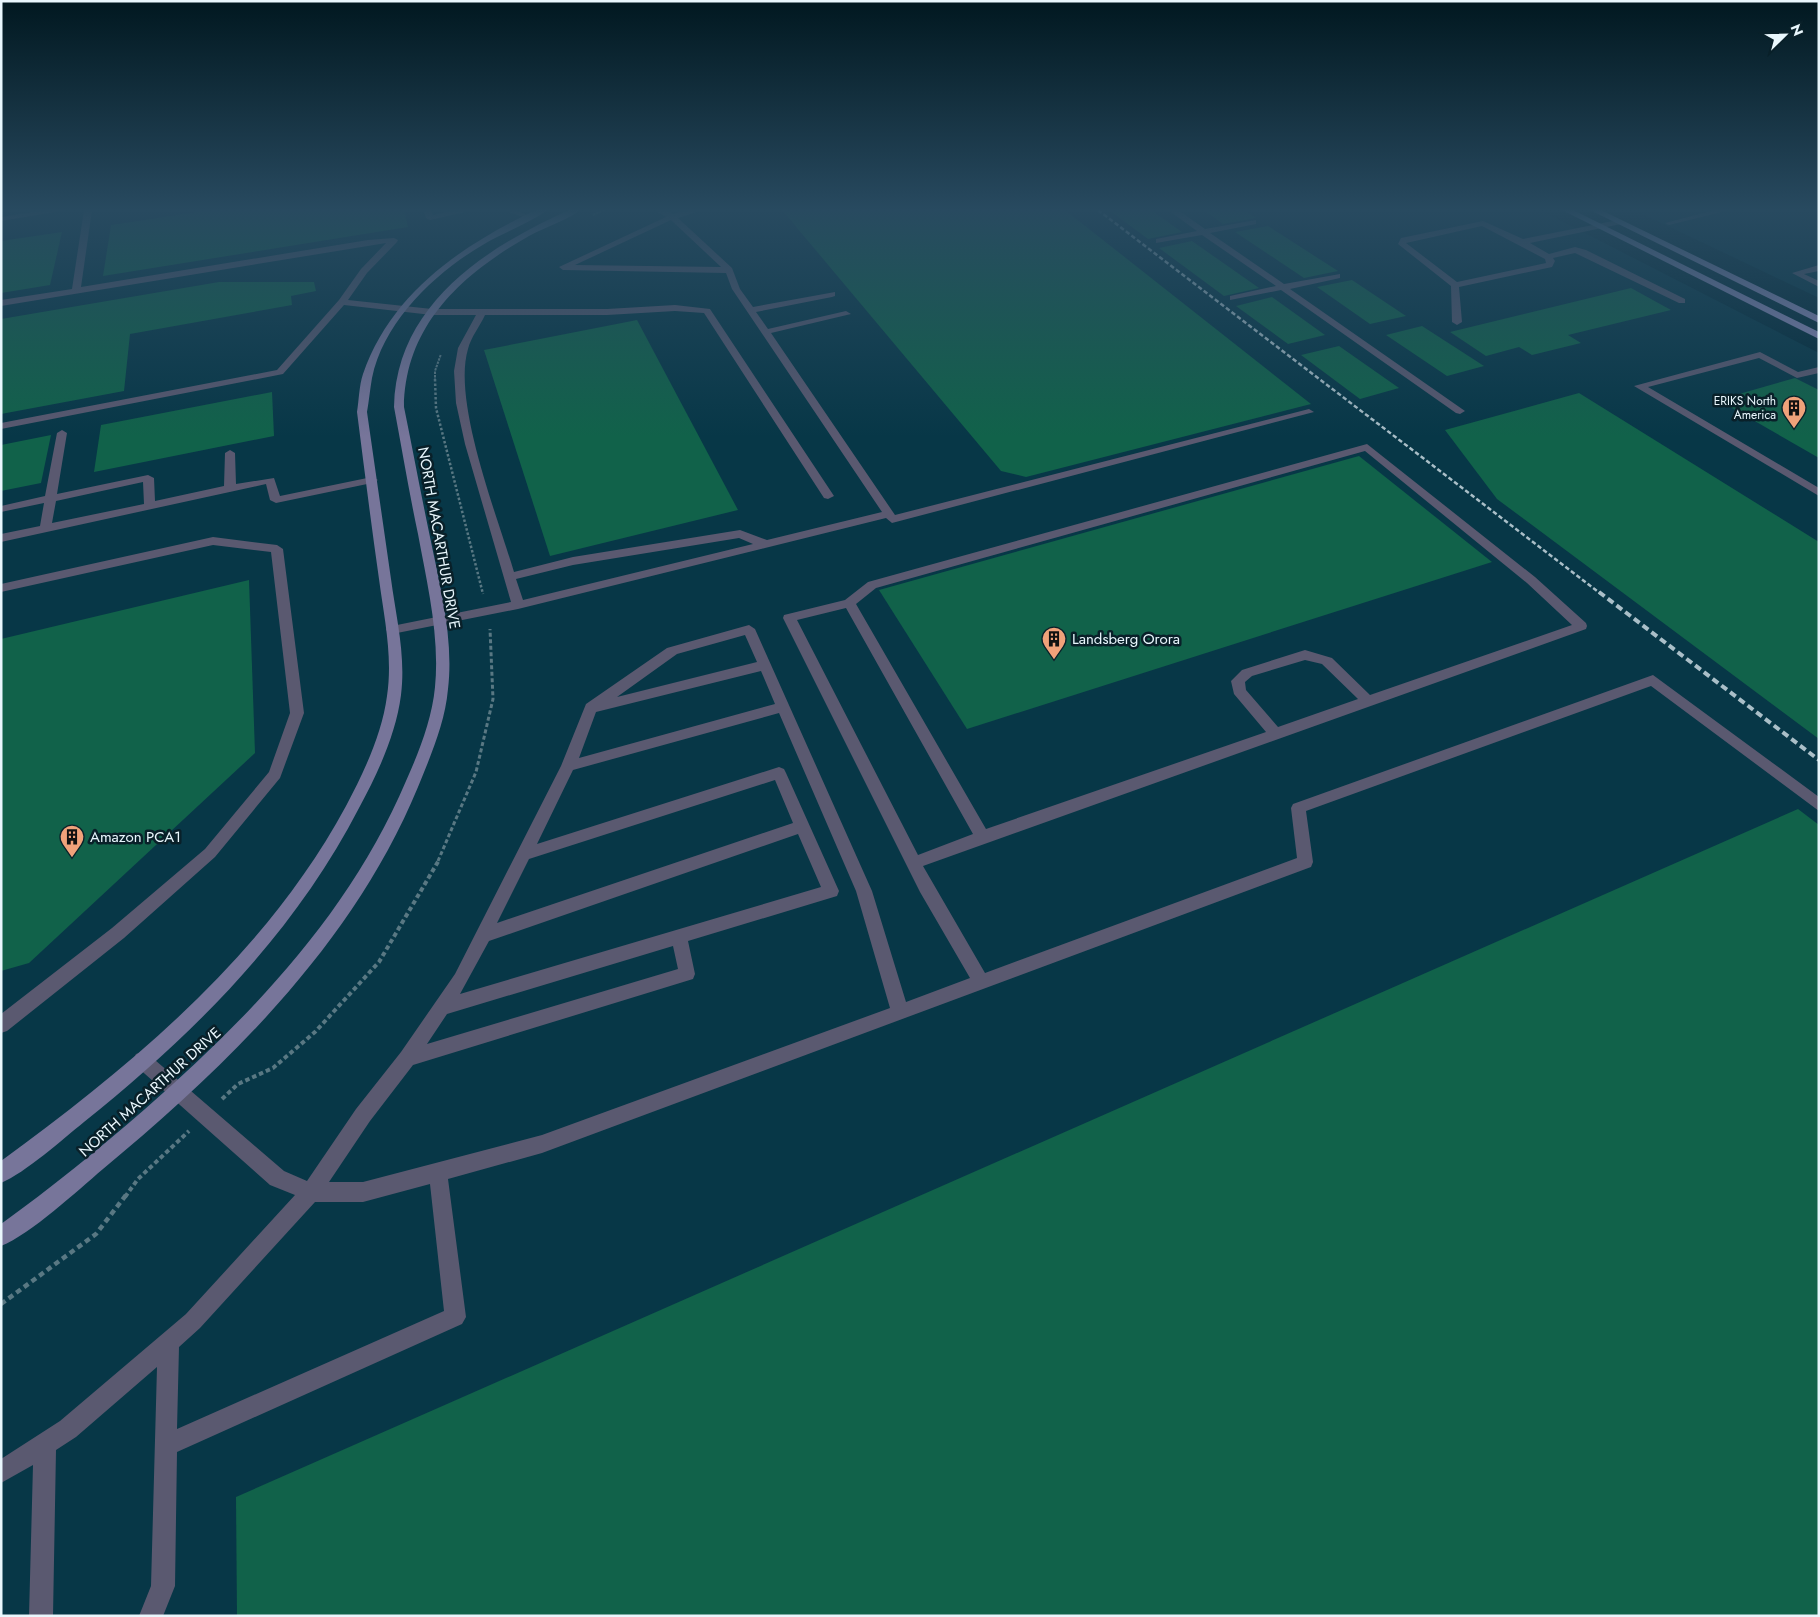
<svg xmlns="http://www.w3.org/2000/svg" width="1820" height="1617" viewBox="0 0 1820 1617" font-family="Jost,sans-serif">
  <rect width="100%" height="100%" fill="#022b3a"/>
  <g fill="#073747">
    <path d="M 1,210 L 1540,210 L 1819,353 L 1819,1616 L 1,1616 Z"/>
    <path d="M 1634,210 L 1819,210 L 1819,298 Z"/>
  </g>
  <g fill="#11624a">
    <path d="M 211,210 L 404,210 L 408,227 L 103,276 L 111,225 Z"/>
    <path d="M 782,210 L 1065,210 L 1311,404 L 1026,477 L 1001,471 Z"/>
    <path d="M 1109,210 L 1151,210 L 1182,232 L 1148,239 Z"/>
    <path d="M 1204,210 L 1244,210 L 1256,218 L 1223,224 Z"/>
    <path d="M 1268,226 L 1338,271 L 1304,278 L 1235,232 Z"/>
    <path d="M 62,232 L 50,285 L 1,293 L 1,241 Z"/>
    <path d="M 1192,241 L 1259,288 L 1224,296 L 1159,248 Z"/>
    <path d="M 1352,280 L 1406,316 L 1370,324 L 1317,287 Z"/>
    <path d="M 219,282 L 314,282 L 316,291 L 291,296 L 292,305 L 130,334 L 124,391 L 1,414 L 1,319 Z"/>
    <path d="M 1631,288 L 1671,310 L 1568,335 L 1581,343 L 1532,355 L 1519,347 L 1486,356 L 1450,332 Z"/>
    <path d="M 1272,297 L 1325,335 L 1288,344 L 1236,306 Z"/>
    <path d="M 637,320 L 738,510 L 550,556 L 484,350 Z"/>
    <path d="M 1422,326 L 1484,366 L 1447,376 L 1386,335 Z"/>
    <path d="M 1339,346 L 1399,388 L 1360,399 L 1301,355 Z"/>
    <path d="M 1795,378 L 1819,390 L 1819,458 L 1718,400 Z"/>
    <path d="M 272,392 L 274,436 L 94,472 L 101,425 Z"/>
    <path d="M 1579,393 L 1819,542 L 1819,739 L 1497,499 L 1445,430 Z"/>
    <path d="M 51,435 L 41,483 L 1,491 L 1,445 Z"/>
    <path d="M 1359,456 L 1492,562 L 967,729 L 879,590 Z"/>
    <path d="M 249,580 L 255,753 L 29,963 L 1,971 L 1,639 Z"/>
    <path d="M 1798,809 L 1819,825 L 1819,1616 L 237,1616 L 236,1497 Z"/>
  </g>
  <g fill="none" stroke-linecap="round" stroke-linejoin="round">
    <g stroke="#597883" stroke-width="2" stroke-dasharray="2.5 1" stroke-linecap="butt">
      <path d="M 593,215 L 604,210"/>
      <path d="M 435,381 L 435,371 L 441,354"/>
    </g>
    <path stroke="#597883" stroke-width="2.5" stroke-dasharray="2.5 2" stroke-linecap="butt" d="M 435,379 L 436,408 L 483,594"/>
    <path stroke="#597883" stroke-width="3" stroke-dasharray="4 2.5" stroke-linecap="butt" d="M 438,861 L 476,772 L 493,699 L 490,629"/>
    <g stroke="#597883" stroke-width="4" stroke-dasharray="4.5 3" stroke-linecap="butt">
      <path d="M 222,1099 L 238,1084 L 273,1068 L 315,1032 L 379,962 L 439,860"/>
      <path d="M 125,1197 L 138,1179 L 189,1131"/>
    </g>
    <path stroke="#597883" stroke-width="4.5" stroke-dasharray="5.5 4" stroke-linecap="butt" d="M 1,1304 L 96,1234 L 126,1195"/>
    <g fill="#5a5970" fill-rule="evenodd">
      <path d="M 45,210 L 67,210 L 1,221 L 1,217 Z"/>
      <path d="M 84,210 L 92,210 L 81,287 L 368,240 L 394,238 L 398,240 L 397,242 L 367,273 L 348,300 L 432,309 L 607,309 L 675,305 L 710,309 L 834,496 L 828,499 L 824,498 L 704,313 L 675,311 L 607,315 L 485,315 C 480,326 471,337 468,349 C 452,402 498,518 514,572 L 573,557 L 740,530 L 767,540 L 882,512 L 732,289 L 726,273 L 563,270 L 559,267 L 666,217 L 655,210 L 665,210 L 673,214 L 689,210 L 703,210 L 678,218 L 732,268 L 740,289 L 753,307 L 835,292 L 835,296 L 832,297 L 756,312 L 768,329 L 846,311 L 851,314 L 771,333 L 895,515 L 1309,409 L 1314,412 L 892,523 L 886,518 L 518,609 L 392,634 L 386,630 L 387,627 L 511,602 L 465,444 L 456,403 L 454,371 L 458,348 L 476,315 L 432,315 L 344,305 L 283,374 L 1,429 L 1,423 L 277,370 L 339,300 L 361,269 L 386,243 L 1,306 L 1,300 L 72,289 ZM 671,220 L 721,267 L 575,265 ZM 739,538 L 753,544 L 523,600 L 516,579 L 573,565 Z"/>
      <path d="M 423,210 L 431,210 L 433,215 L 457,210 L 474,210 L 430,220 L 426,218 Z"/>
      <path d="M 503,210 L 515,210 L 532,217 L 528,219 Z"/>
      <path d="M 1168,210 L 1178,210 L 1205,229 L 1256,220 L 1256,224 L 1210,233 L 1284,284 L 1340,274 L 1340,278 L 1290,289 L 1465,411 L 1460,414 L 1456,413 L 1281,290 L 1230,300 L 1230,296 L 1276,286 L 1202,235 L 1156,243 L 1156,239 L 1197,231 Z"/>
      <path d="M 1715,210 L 1730,210 L 1669,225 L 1665,223 Z"/>
      <path d="M 1618,220 L 1621,220 L 1621,224 L 1530,243 L 1549,254 L 1575,247 L 1586,250 L 1685,299 L 1685,303 L 1679,303 L 1575,253 L 1553,258 L 1555,261 L 1552,267 L 1459,287 L 1462,322 L 1457,325 L 1452,322 L 1451,286 L 1398,244 L 1401,238 L 1483,221 L 1523,239 ZM 1482,226 L 1545,259 L 1546,263 L 1457,282 L 1406,243 Z"/>
      <path d="M 1819,265 L 1819,271 L 1804,274 L 1819,281 L 1819,287 L 1792,273 Z"/>
      <path d="M 1760,352 L 1798,372 L 1819,367 L 1819,373 L 1797,378 L 1759,358 L 1648,387 L 1819,488 L 1819,496 L 1634,386 Z"/>
      <path d="M 62,430 L 67,433 L 57,494 L 148,475 L 154,478 L 155,501 L 224,486 L 225,453 L 230,450 L 235,453 L 236,484 L 274,478 L 280,496 L 372,477 L 378,480 L 372,483 L 276,503 L 270,500 L 266,484 L 1,542 L 1,534 L 40,526 L 44,503 L 1,512 L 1,506 L 45,496 L 57,433 ZM 143,482 L 144,504 L 52,523 L 56,501 Z"/>
      <path d="M 1367,444 L 1535,577 L 1586,623 L 1587,626 L 1586,629 L 923,866 L 985,973 L 1297,858 L 1291,808 L 1293,804 L 1653,675 L 1819,797 L 1819,811 L 1651,686 L 1306,811 L 1313,862 L 1311,867 L 542,1153 L 448,1179 L 466,1317 L 462,1324 L 177,1452 L 175,1586 L 163,1616 L 139,1616 L 151,1586 L 157,1367 L 76,1437 L 56,1450 L 53,1616 L 29,1616 L 33,1465 L 1,1483 L 1,1459 L 60,1421 L 186,1314 L 295,1195 L 270,1185 L 136,1066 L 133,1060 L 136,1054 L 142,1052 L 148,1054 L 284,1171 L 307,1181 L 356,1109 L 401,1052 L 455,974 L 561,766 L 586,704 L 667,648 L 749,625 L 755,629 L 872,891 L 906,1002 L 970,978 L 920,892 L 783,618 L 784,615 L 845,600 L 868,582 ZM 1365,451 L 1527,583 L 1572,625 L 1370,695 L 1332,658 L 1305,650 L 1242,670 L 1231,681 L 1234,694 L 1266,732 L 986,829 L 856,604 L 876,588 ZM 846,608 L 973,834 L 918,855 L 797,620 ZM 745,635 L 757,662 L 617,697 L 677,654 ZM 1305,660 L 1322,664 L 1358,699 L 1278,727 L 1246,690 L 1245,682 L 1252,676 ZM 761,671 L 775,704 L 579,758 L 596,712 ZM 779,713 L 856,891 L 890,1008 L 542,1135 L 363,1182 L 329,1182 L 370,1121 L 413,1065 L 693,979 L 695,974 L 688,941 L 837,896 L 839,891 L 786,773 L 784,769 L 779,767 L 537,844 L 573,770 ZM 775,780 L 793,823 L 497,923 L 529,859 ZM 798,834 L 821,887 L 460,994 L 489,941 ZM 673,946 L 678,969 L 427,1044 L 447,1014 ZM 430,1184 L 444,1311 L 177,1429 L 179,1347 L 200,1328 L 315,1202 L 363,1202 Z"/>
      <path d="M 213,537 L 277,545 L 283,549 L 304,713 L 280,778 L 215,857 L 124,938 L 7,1031 L 1,1033 L 1,1014 L 112,928 L 205,849 L 269,772 L 290,713 L 271,552 L 213,545 L 1,592 L 1,584 Z"/>
    </g>
    <g fill="#77759a" fill-rule="evenodd">
      <path d="M 536,210 L 547,210 C 534,221 503,233 486,243 C 437,271 384,320 372,378 C 370,389 369,401 367,412 C 375,468 383,523 391,579 C 396,617 406,655 401,695 C 396,734 378,773 359,808 C 294,934 194,1034 84,1122 C 63,1139 25,1173 1,1183 L 1,1161 C 135,1063 266,954 346,806 C 364,772 382,734 387,696 C 393,656 384,617 379,579 C 371,523 364,467 357,412 C 359,400 359,386 363,374 C 391,293 462,245 536,210 Z"/>
      <path d="M 569,210 L 580,210 C 566,221 545,227 529,236 C 462,274 405,325 404,407 C 413,451 421,494 430,537 C 440,586 454,639 448,689 C 445,723 431,755 418,787 C 354,942 231,1063 103,1169 C 77,1191 31,1234 1,1246 L 1,1224 C 51,1188 99,1149 145,1109 C 251,1016 350,913 406,781 C 419,752 432,719 435,687 C 440,636 427,583 418,534 C 409,492 402,449 394,407 C 396,305 485,248 569,210 Z"/>
    </g>
    <g fill="#8d8aba" fill-rule="evenodd">
      <path d="M 1562,210 L 1573,210 L 1819,332 L 1819,339 Z"/>
      <path d="M 1590,210 L 1601,210 L 1819,316 L 1819,323 Z"/>
    </g>
    <path stroke="#aabfc8" stroke-width="2.5" stroke-dasharray="4.5 2.5" stroke-linecap="butt" d="M 1098,210 L 1601,594"/>
    <path stroke="#aabfc8" stroke-width="4" stroke-dasharray="7 4" stroke-linecap="butt" d="M 1599,592 L 1819,760"/>
  </g>
  <linearGradient id="sky" x2="0" y2="1"><stop stop-color="#011820"/><stop offset="0.48" stop-color="#284a60"/><stop offset="1" stop-color="#284a60" stop-opacity="0"/></linearGradient>
  <rect width="1820" height="437" fill="url(#sky)"/>
  <defs>
    <symbol id="building-pin" viewBox="-11 -11 22 30"><path d="M0 17L-7.5 6A9.5 9.5 0 1 1 7.5 6Z" fill="#f0a27a" stroke="#092029"/><path d="M-4-6H4V6H1V3H-1V6H-4ZM-2.5-4.3h1.7v1.8h-1.7ZM.8-4.3h1.7v1.8H.8ZM-2.5-1h1.7V.8h-1.7ZM.8-1h1.7V.8H.8Z" fill="#111"/></symbol>
  </defs>
  <g fill-rule="evenodd">
    <use href="#building-pin" x="1780" y="394" width="28" height="38"/>
    <use href="#building-pin" x="1040" y="625" width="28" height="38"/>
    <use href="#building-pin" x="58" y="823" width="28" height="38"/>
  </g>
  <g text-anchor="middle" stroke-width="5" stroke-linejoin="round" paint-order="stroke">
    <g font-size="12" fill="#e9f7fd" stroke="#092029" text-anchor="end">
      <text x="1776" y="405">ERIKS North<tspan x="1776" dy="14">America</tspan></text>
    </g>
    <g font-size="15" fill="#e9f7fd" stroke="#092029">
      <text transform="translate(439 538) rotate(80)" y="5">NORTH MACARTHUR DRIVE</text>
      <text transform="translate(150 1092) rotate(-42)" y="5">NORTH MACARTHUR DRIVE</text>
    </g>
    <g font-size="15" fill="#e9f7fd" stroke="#092029" text-anchor="start">
      <text x="1072" y="644">Landsberg Orora</text>
      <text x="90" y="842">Amazon PCA1</text>
    </g>
  </g>
  <rect width="1820" height="1617" fill="none" stroke="#e9f7fd" stroke-width="5"/>
  <g transform="translate(1785 35) rotate(67)" stroke="#092029" stroke-width="4" paint-order="stroke">
  <path d="M0-4L9 19L0 12L-9 19Z" fill="#e9f7fd"/>
  <text y="-8" font-size="14" font-weight="bold" text-anchor="middle" fill="#e9f7fd">N</text>
  </g>
</svg>
